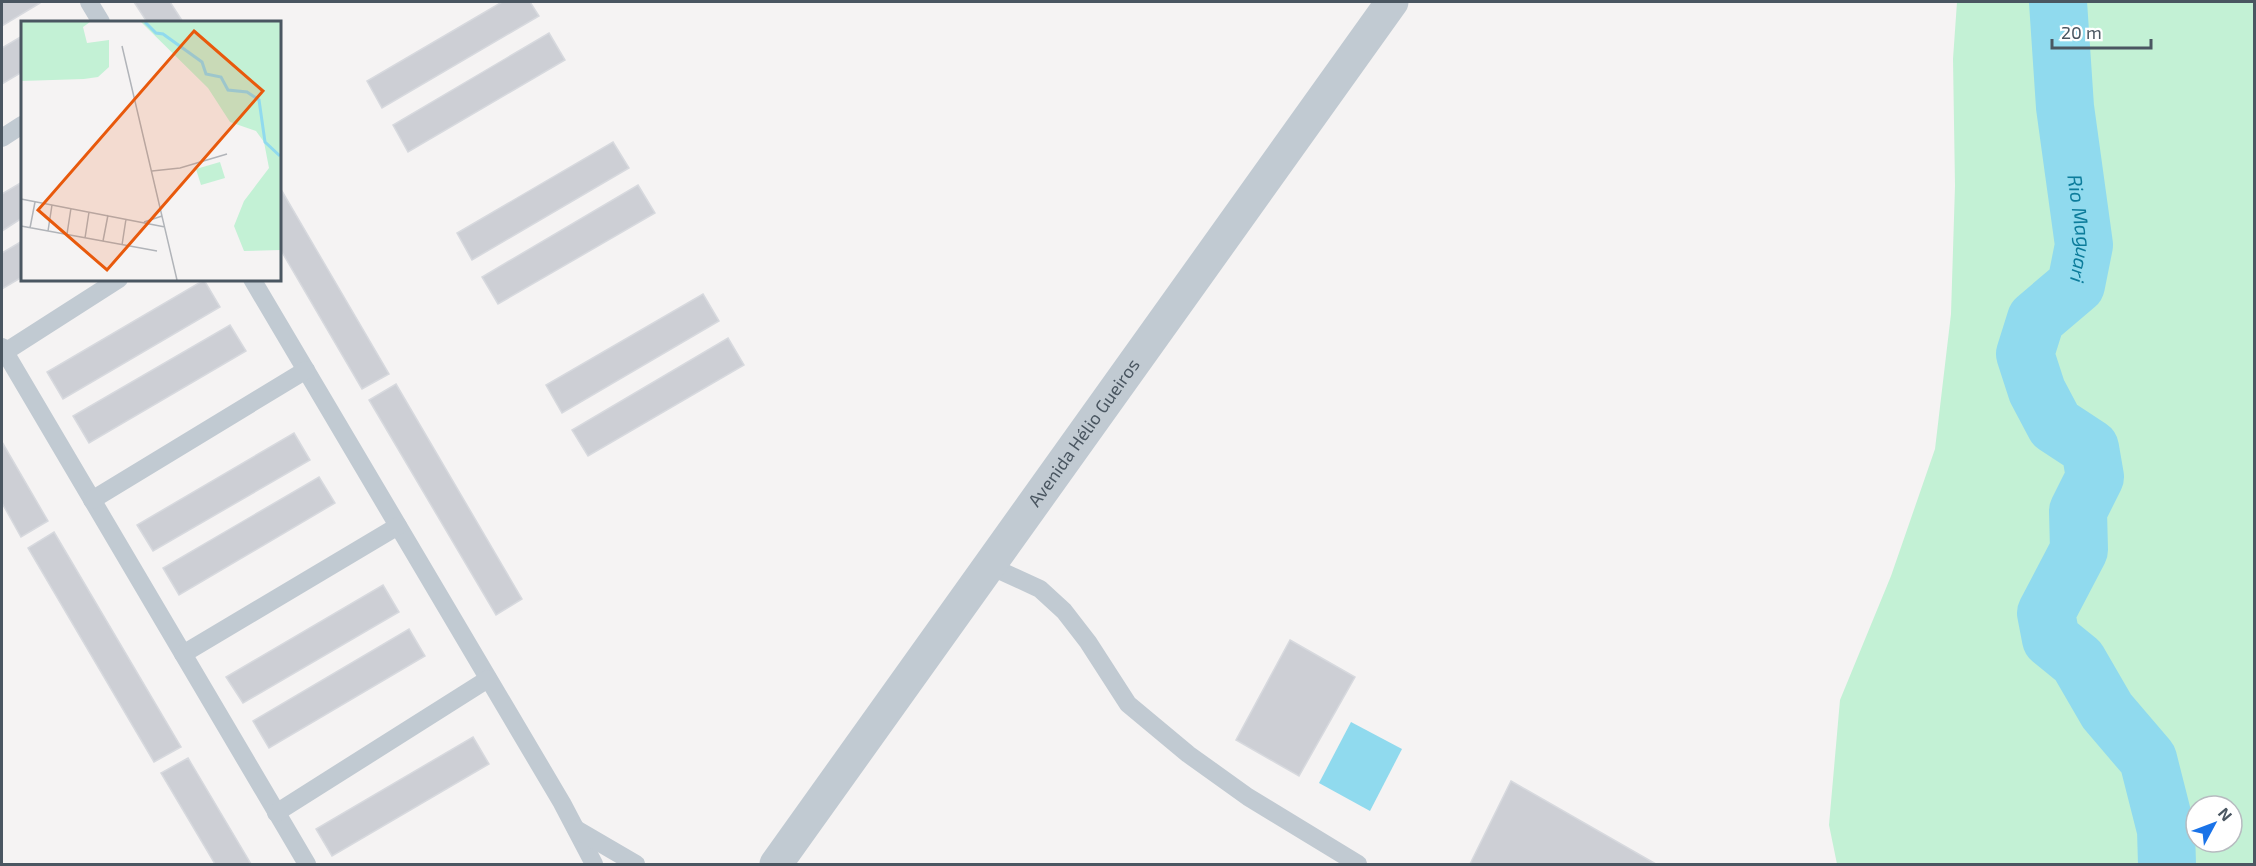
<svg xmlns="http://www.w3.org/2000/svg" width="2256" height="866" viewBox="0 0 2256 866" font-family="'Exo 2',sans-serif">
  <rect width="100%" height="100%" fill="#f5f3f3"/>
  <path fill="#c3f1d5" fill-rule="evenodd" d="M 1957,2 L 2254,2 L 2254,864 L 1837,864 L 1829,825 L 1840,700 L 1891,576 L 1935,449 L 1951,314 L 1955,186 L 1953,59 ZM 2196,806 L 2232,806 L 2232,842 L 2196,842 Z"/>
  <path fill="#90daee" d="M 1351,722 L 1402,749 L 1370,811 L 1319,783 Z"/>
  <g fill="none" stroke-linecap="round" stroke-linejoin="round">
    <path stroke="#90daee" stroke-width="58" id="s1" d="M 2058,2 L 2065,107 L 2084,245 L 2076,285 L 2036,319 L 2025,354 L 2037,391 L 2055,425 L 2090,448 L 2095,477 L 2078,511 L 2079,550 L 2046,613 L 2051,639 L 2078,661 L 2107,711 L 2148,759 L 2166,830 L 2167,864"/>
  </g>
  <g fill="#cdcfd5" stroke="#d7d9de" stroke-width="1.5">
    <path d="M 2,2 L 40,2 L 40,3 L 2,26 Z"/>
    <path d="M 134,2 L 170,2 L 183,22 L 147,22 Z"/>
    <path d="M 502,2 L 530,2 L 539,16 L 382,108 L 367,81 Z"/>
    <path d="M 549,33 L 565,60 L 408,152 L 393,125 Z"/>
    <path d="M 22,36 L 22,72 L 2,84 L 2,48 Z"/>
    <path d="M 613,142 L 629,168 L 472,260 L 457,233 Z"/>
    <path d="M 22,182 L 22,218 L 2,231 L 2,194 Z"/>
    <path d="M 638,185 L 655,213 L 498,304 L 482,277 Z"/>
    <path d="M 279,186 L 389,374 L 362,389 L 279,247 Z"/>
    <path d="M 22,241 L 22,277 L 2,289 L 2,253 Z"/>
    <path d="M 204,280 L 220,307 L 63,399 L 47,372 Z"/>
    <path d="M 703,294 L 719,321 L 562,413 L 546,385 Z"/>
    <path d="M 230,325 L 246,351 L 89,443 L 73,416 Z"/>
    <path d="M 728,338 L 744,365 L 588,456 L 572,430 Z"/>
    <path d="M 396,384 L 522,599 L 496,615 L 369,400 Z"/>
    <path d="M 294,433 L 310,460 L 153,551 L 137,525 Z"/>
    <path d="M 2,442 L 48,521 L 21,537 L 2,503 Z"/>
    <path d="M 319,477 L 335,503 L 179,595 L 163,568 Z"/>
    <path d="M 54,532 L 181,747 L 154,762 L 28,548 Z"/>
    <path d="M 383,585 L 399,612 L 243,703 L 226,677 Z"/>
    <path d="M 409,629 L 425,656 L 269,748 L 253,721 Z"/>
    <path d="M 1290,640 L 1355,677 L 1299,776 L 1236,740 Z"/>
    <path d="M 473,737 L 489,764 L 332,856 L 316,829 Z"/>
    <path d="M 188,758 L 251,864 L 215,864 L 161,773 Z"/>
    <path d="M 1511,781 L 1656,864 L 1470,864 Z"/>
  </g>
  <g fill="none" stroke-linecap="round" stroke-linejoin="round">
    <g stroke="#c1cad2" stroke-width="18">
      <path d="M 89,2 L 101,22"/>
      <path d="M 2,138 L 22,125"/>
      <path d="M 252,279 L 562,803 L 594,864"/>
      <path d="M 2,347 L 307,864"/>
      <path d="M 5,352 L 119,279"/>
      <path d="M 92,500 L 306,370"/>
      <path d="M 990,566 L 1040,589 L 1064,611 L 1088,642 L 1128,704 L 1188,754 L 1248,797 L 1358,864"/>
      <path d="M 183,654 L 398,526"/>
      <path d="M 276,813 L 488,679"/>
      <path d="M 576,829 L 636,864"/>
    </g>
    <path stroke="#c1cad2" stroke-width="33" id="s2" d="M 776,864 L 1392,2"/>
  </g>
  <g text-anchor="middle" stroke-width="5" stroke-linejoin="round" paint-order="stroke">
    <g font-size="18" fill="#4a5661" stroke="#fff">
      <text dy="6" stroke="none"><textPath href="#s2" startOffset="530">Avenida Hélio Gueiros</textPath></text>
    </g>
    <g font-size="20" font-style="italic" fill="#0c7c9b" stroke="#fff">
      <text dy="7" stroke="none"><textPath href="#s1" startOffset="228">Rio Maguari</textPath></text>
    </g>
  </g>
  <g transform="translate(21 21)">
    <rect width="260" height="260" fill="#f5f3f3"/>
    <path d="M 0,1 L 69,1 L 62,6 L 66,22 L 88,19 L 88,46 L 77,56 L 63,58 L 0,60 ZM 120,1 L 259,1 L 259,229 L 223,230 L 213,205 L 223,180 L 248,147 L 243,121 L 235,110 L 209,101 L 187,67 ZM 199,141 L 204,157 L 180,164 L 175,148 Z" fill="#c3f1d5"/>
    <path fill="none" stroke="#90daee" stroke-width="3" d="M 124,1 L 135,12 L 142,13 L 181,41 L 185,53 L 200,56 L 207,69 L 226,71 L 238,79 L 244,121 L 259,135"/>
    <path fill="none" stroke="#b1b4b9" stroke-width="1.5" d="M 101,25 L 156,259M 131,150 L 159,147 L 206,133M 0,178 L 144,206M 123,201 L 141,195M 0,205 L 136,230M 9,207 L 14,181M 27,210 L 31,184M 46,213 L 50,187M 64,217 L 68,191M 82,220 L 87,194M 101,224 L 105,198"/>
    <path fill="#e8590c" fill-opacity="0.15" stroke="#e8590c" stroke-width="3" d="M 173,10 L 242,70 L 86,249 L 17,189 Z"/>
    <rect width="260" height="260" fill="none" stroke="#4a5661" stroke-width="3"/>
  </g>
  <rect width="2256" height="866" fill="none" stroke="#4a5661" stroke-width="6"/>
  <g transform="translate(2214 824) rotate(49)"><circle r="28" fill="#ffffff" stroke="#b7bbc0" stroke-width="1.5"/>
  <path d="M0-4.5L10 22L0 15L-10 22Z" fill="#1a73e8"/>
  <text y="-9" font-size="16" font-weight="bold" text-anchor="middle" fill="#4a5661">N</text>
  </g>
  <path d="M2052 39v9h99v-9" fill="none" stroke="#4a5661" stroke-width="3"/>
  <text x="2061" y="39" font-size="18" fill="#4a5661" stroke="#ffffff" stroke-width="4.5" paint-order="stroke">20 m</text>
</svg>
